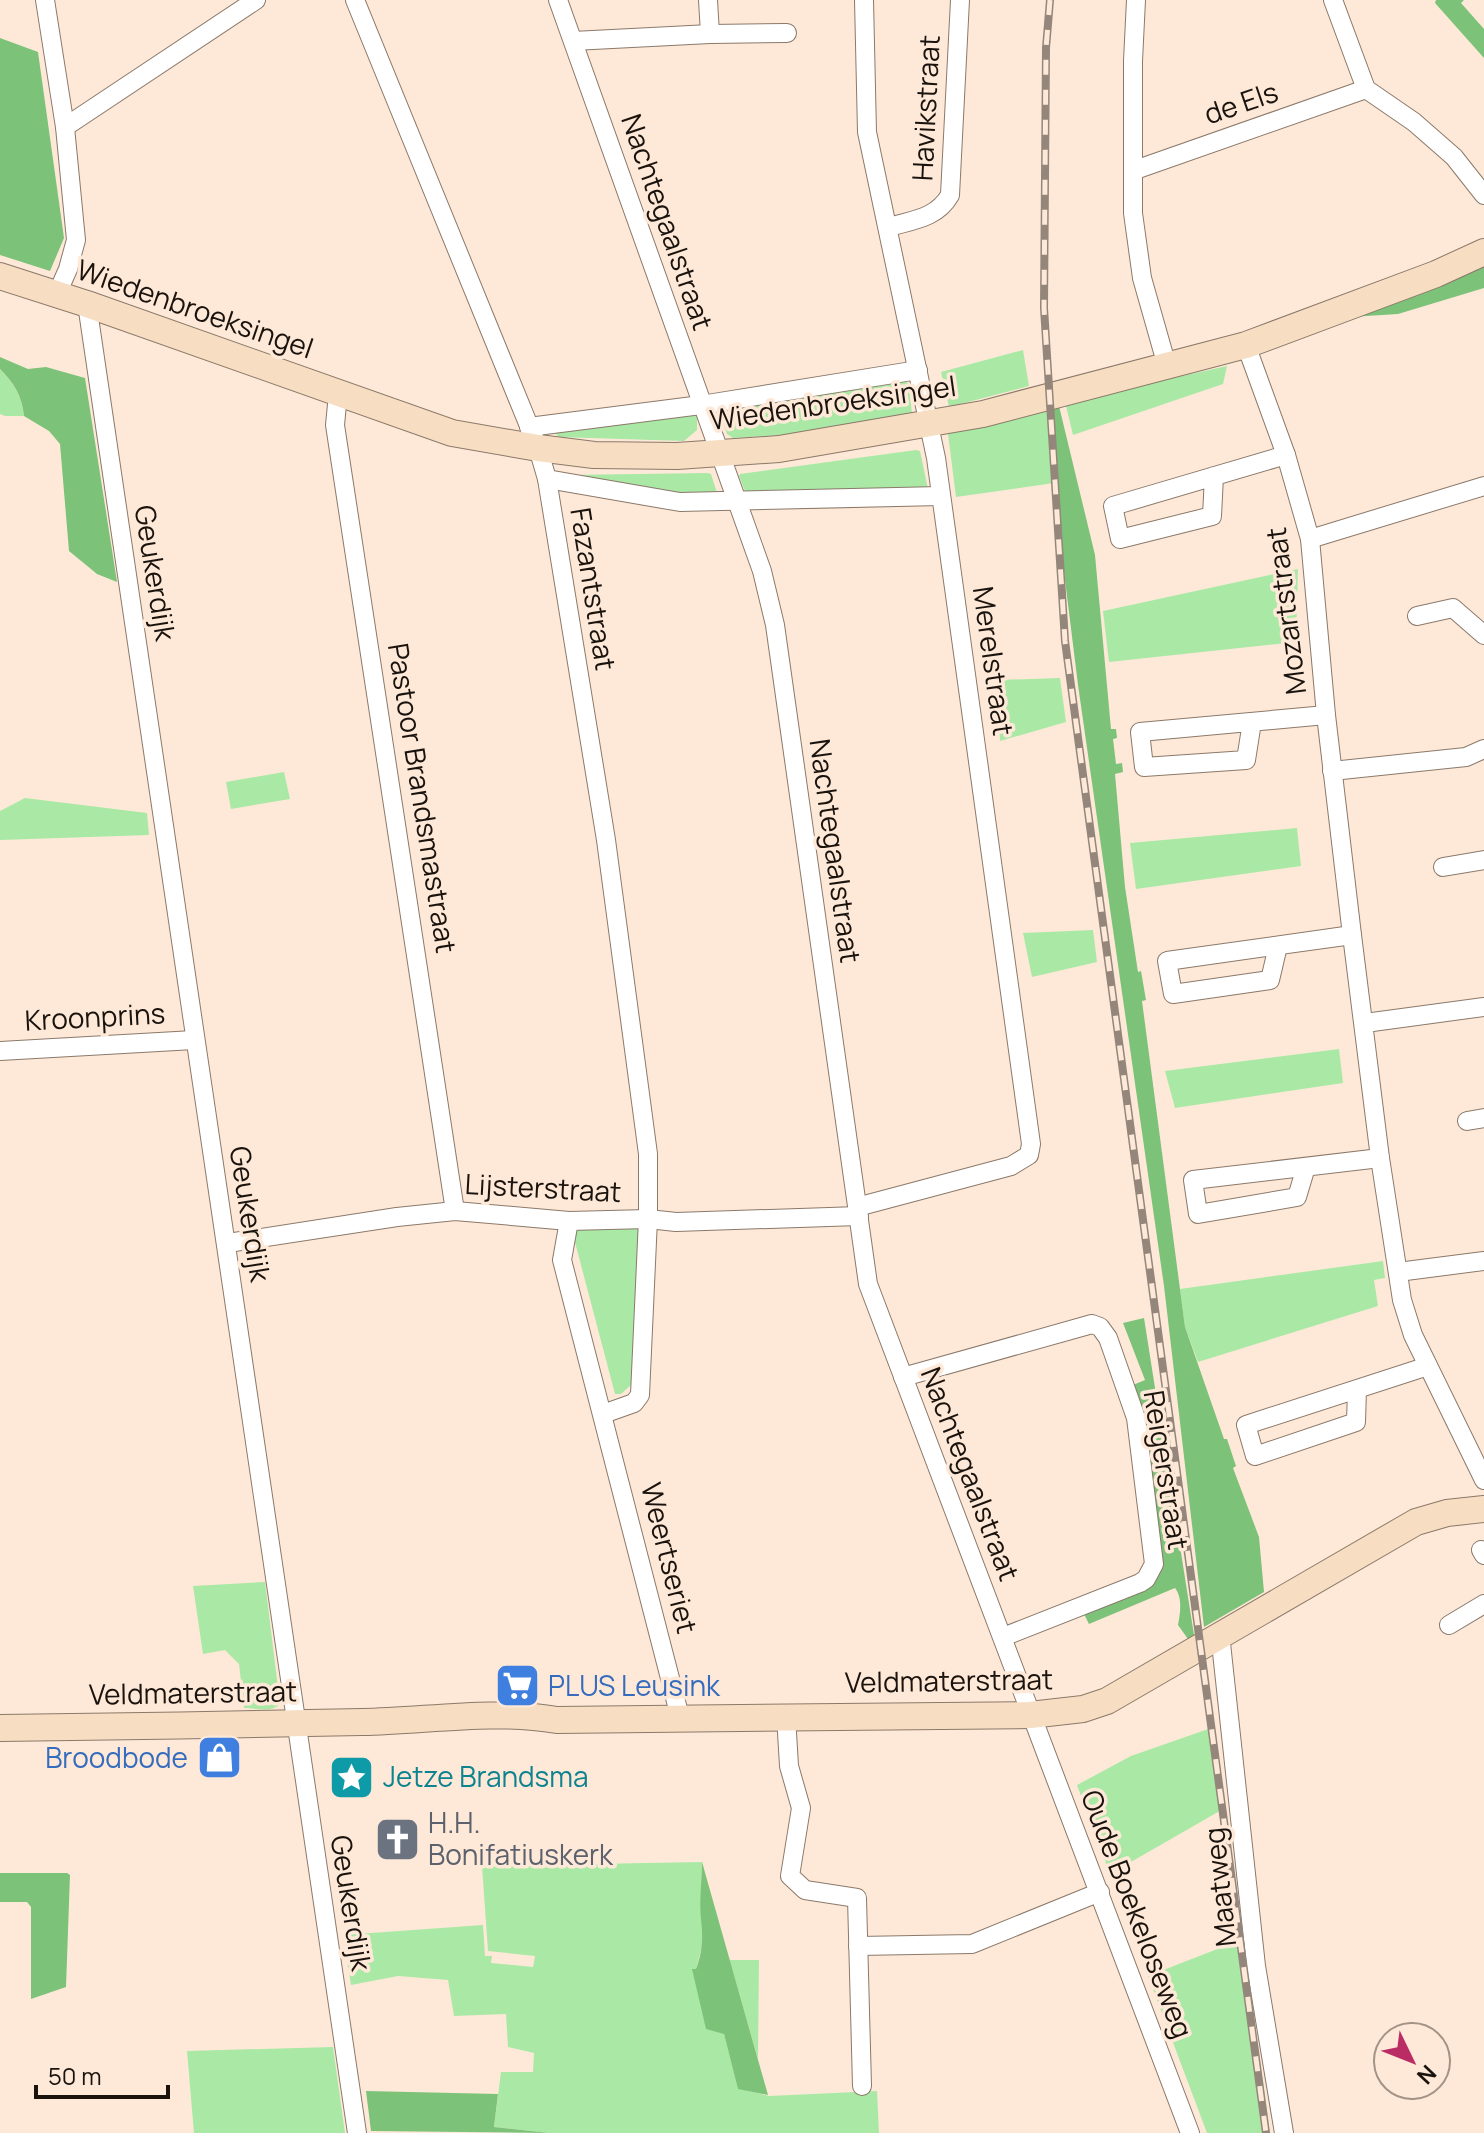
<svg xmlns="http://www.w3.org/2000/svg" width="1484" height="2133" viewBox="0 0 1484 2133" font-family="Manrope,sans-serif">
  <rect width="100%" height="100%" fill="#fee9d8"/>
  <g fill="#a9e9a5">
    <path d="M 1023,350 L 1029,386 L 949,407 L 941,372 Z"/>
    <path d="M 1227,366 L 1223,384 L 1073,435 L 1066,406 L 1079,399 Z"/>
    <path d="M 0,369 C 14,384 22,396 24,416 L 5,416 L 0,414 Z"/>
    <path d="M 904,376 L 909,386 L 912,414 L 812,433 L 733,438 L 727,434 L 718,406 Z"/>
    <path d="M 1051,409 L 1054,483 L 956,497 L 948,434 L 961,428 Z"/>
    <path d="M 692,411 L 697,418 L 697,430 L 684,441 L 559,437 L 554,432 Z"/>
    <path d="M 916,450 L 920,451 L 928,489 L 746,494 L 739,476 L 740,474 Z"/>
    <path d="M 708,473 L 711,474 L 717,493 L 715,495 L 604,487 L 568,475 Z"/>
    <path d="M 1298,569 L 1296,642 L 1109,662 L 1103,611 Z"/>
    <path d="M 1060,678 L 1066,722 L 1000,741 L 997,680 Z"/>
    <path d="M 284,772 L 290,799 L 231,809 L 226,782 Z"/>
    <path d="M 25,798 L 147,813 L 149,835 L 0,840 L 0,811 Z"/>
    <path d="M 1297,828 L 1301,866 L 1136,889 L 1130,843 Z"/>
    <path d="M 1093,930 L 1097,962 L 1032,977 L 1023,933 Z"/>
    <path d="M 1339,1049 L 1343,1083 L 1175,1108 L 1165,1071 Z"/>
    <path d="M 571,1227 L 638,1227 L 641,1231 L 632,1384 L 621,1394 L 615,1394 Z"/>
    <path d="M 1383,1261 L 1385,1278 L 1374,1280 L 1378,1306 L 1198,1362 L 1185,1327 L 1180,1289 Z"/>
    <path d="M 265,1582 L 280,1704 C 272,1713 255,1708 244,1708 L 239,1664 L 225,1650 L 203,1654 L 193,1586 Z"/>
    <path d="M 1214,1727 L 1225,1808 L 1110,1874 L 1077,1785 L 1131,1756 Z"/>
    <path d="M 702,1862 L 701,1918 L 705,1935 L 696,1969 L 724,2034 L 738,2088 L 769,2096 L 877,2091 L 879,2133 L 549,2133 L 494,2127 L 501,2072 L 533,2072 L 534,2053 L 508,2047 L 506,2014 L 454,2016 L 448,1980 L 398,1976 L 351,1985 L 343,1935 L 483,1925 L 485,1956 L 492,1956 L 491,1963 L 533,1967 L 535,1956 L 488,1951 L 482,1866 Z"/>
    <path d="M 1243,1939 L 1270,2133 L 1207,2133 L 1148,1976 Z"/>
    <path d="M 729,1960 L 759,1960 L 758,2059 L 733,1972 Z"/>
    <path d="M 333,2047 L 345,2133 L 194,2133 L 187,2051 Z"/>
  </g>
  <g fill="#7cc279">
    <path d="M 1436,0 L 1464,0 L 1461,3 L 1484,29 L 1484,58 L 1435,3 Z"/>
    <path d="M 0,38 L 38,52 L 64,238 L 50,271 L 0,255 Z"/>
    <path d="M 1484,263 L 1484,288 L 1398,314 L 1350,317 Z"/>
    <path d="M 0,357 L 28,369 L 46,367 L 85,378 L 117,582 L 97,574 L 69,551 L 60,444 L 49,431 L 24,416 C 22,396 14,383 0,369 Z"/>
    <path d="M 1059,406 L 1095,555 L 1111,729 L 1116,729 L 1117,738 L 1113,739 L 1116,764 L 1122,763 L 1123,772 L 1115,774 L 1125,887 L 1138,972 L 1141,971 L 1146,1000 L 1142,1001 L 1185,1327 L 1224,1439 L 1227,1439 L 1236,1466 L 1233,1468 L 1259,1537 L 1264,1592 L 1204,1627 L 1164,1286 L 1078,685 L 1055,499 L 1051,409 Z"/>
    <path d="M 1144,1318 L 1194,1635 L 1188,1639 L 1178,1625 C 1180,1614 1183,1598 1175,1588 L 1089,1624 L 1083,1612 L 1163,1565 L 1145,1422 L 1133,1385 L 1145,1380 L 1123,1323 Z"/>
    <path d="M 702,1862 L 768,2095 L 738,2089 L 724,2034 L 706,2029 L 692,1969 L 696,1969 C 703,1950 703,1938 701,1919 C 699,1901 702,1880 702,1862 Z"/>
    <path d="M 0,1873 L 67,1873 L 70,1875 L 66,1987 L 31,1999 L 31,1907 L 27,1902 L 0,1902 Z"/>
    <path d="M 366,2091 L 498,2094 L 494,2127 L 549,2133 L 371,2131 Z"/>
  </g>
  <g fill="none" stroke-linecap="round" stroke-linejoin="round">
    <defs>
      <g id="street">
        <path d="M 45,0 L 65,127 L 76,240 L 68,269 L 57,294"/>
        <path d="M 355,0 L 538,448 L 547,479 L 606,840 L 648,1154 L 648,1219 L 640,1395 L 634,1403 L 603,1414"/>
        <path d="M 558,0 L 762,571 L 775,625 L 868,1284 L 1190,2133"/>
        <path d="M 708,0 L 710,34"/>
        <path d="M 1136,0 L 1133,61 L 1133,213 L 1142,278 L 1167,366"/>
        <path d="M 1333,0 L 1366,89 L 1414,122 L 1454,157 L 1484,195"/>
        <path d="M 573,41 L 710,34 L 787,33"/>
        <path d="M 65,127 L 256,0"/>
        <path d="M 1135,170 L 1366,89"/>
        <path d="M 889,227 C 913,220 937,218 950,195 L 960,0"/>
        <path d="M 87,304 L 357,2133"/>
        <path d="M 1246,345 L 1286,455 L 1310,539 L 1326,715 L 1352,935 L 1380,1158 L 1402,1300 L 1413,1335 L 1484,1480"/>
        <path d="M 338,394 L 335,425 L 455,1211"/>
        <path d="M 529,427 L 701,405 L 918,370"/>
        <path d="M 1214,476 L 1212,516 L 1120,539 L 1113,506 L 1286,455"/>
        <path d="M 547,479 L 680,502 L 941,496"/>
        <path d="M 1310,539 L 1484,486"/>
        <path d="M 1417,616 L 1453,608 L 1484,635"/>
        <path d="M 1252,722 L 1246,760 L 1144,767 L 1140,732 L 1326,715"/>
        <path d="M 1332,771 L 1466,757 L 1484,749"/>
        <path d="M 1443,867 L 1484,860"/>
        <path d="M 1278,946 L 1270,980 L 1173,994 L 1167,961 L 1352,935"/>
        <path d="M 1365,1023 L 1484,1007"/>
        <path d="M 0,1051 L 194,1040"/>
        <path d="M 1467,1121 L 1484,1118"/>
        <path d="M 1306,1167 L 1297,1197 L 1198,1214 L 1193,1180 L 1380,1158"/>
        <path d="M 857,1207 L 1011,1166 L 1029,1155 L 1031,1144 L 936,458 L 867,132 L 864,0"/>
        <path d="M 569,1221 L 562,1260 L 680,1717"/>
        <path d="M 228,1243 L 397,1217 L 455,1211 L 569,1221 L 648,1219 L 676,1222 L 859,1216"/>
        <path d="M 1398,1272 L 1484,1261"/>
        <path d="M 903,1377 L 1092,1324 L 1100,1327 L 1108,1338 L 1136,1418 L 1154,1564 L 1146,1579 L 1140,1583 L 1003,1637"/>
        <path d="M 1357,1389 L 1356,1422 L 1255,1456 L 1246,1425 L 1428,1366"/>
        <path d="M 1481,1550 L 1484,1555"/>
        <path d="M 1449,1625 L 1484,1604"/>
        <path d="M 1220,1634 L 1256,1966 L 1284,2133"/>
        <path d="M 786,1716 L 789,1766 L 801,1808 L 790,1876 L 805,1890 L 857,1898 L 862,2086"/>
        <path d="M 858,1946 L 972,1944 L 1100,1892"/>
      </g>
      <g id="secondary">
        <path d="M 0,276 L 87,304 L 452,433 L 538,448 L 594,455 L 677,456 L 779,449 L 983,414 L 1246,345 L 1436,274 L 1484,252"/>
        <path d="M 0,1728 C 121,1726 241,1725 362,1722 C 426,1721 493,1709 557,1720 L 1030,1715 L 1083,1709 L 1107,1701 L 1416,1522 L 1447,1513 L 1484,1509"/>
      </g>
    </defs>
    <use href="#street" stroke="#8b796a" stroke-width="20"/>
    <use href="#secondary" stroke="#8b796a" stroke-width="28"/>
    <use href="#street" stroke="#fff" stroke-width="18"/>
    <use href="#secondary" stroke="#f7ddc1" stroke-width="26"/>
    <defs>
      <path id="rail" d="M 1050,0 L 1046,48 L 1044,308 L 1065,641 L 1266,2133"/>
    </defs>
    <use href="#rail" stroke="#94867a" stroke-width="8"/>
    <use href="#rail" stroke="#fee9d8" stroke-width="5" stroke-dasharray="15" stroke-linecap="butt"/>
  </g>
  <defs>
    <symbol id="supermarket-square" viewBox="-11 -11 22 22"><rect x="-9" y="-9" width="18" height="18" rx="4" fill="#3f7fe0" stroke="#fee9d8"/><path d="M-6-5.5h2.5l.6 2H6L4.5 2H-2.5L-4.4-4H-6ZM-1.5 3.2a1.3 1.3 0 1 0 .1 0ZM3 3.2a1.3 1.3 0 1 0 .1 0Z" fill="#fff"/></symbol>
    <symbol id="shop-square" viewBox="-11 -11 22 22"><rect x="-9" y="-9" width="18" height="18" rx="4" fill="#3f7fe0" stroke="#fee9d8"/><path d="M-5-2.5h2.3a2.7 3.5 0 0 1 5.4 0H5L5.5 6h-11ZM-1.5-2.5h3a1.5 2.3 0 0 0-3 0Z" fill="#fff"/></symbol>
    <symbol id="sight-square" viewBox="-11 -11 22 22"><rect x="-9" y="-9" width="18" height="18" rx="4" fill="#0f9aa8" stroke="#fee9d8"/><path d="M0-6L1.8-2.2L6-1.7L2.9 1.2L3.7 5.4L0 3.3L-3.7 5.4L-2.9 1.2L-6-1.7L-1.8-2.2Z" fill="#fff"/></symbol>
    <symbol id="church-square" viewBox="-11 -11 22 22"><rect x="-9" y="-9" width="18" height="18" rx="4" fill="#6b7280" stroke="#fee9d8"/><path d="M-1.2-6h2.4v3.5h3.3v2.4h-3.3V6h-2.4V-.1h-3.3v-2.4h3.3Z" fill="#fff"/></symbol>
  </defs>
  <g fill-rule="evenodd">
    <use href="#supermarket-square" x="492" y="1660" width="51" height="51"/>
    <use href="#shop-square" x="194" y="1732" width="51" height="51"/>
    <use href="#sight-square" x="326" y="1752" width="51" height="51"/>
    <use href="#church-square" x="372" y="1814" width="51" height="51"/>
  </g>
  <g text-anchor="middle" stroke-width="7" stroke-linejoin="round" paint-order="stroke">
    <g font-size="28" fill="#1a130d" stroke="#fee9d8">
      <text transform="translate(1241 103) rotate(-19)" y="10">de Els</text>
      <text transform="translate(926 108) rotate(-87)" y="10">Havikstraat</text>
      <text transform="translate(667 222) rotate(71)" y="10">Nachtegaalstraat</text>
      <text transform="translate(195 309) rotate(19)" y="10">Wiedenbroeksingel</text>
      <text transform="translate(833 403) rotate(-8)" y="10">Wiedenbroeksingel</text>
      <text transform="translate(155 573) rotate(81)" y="10">Geukerdijk</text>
      <text transform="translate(593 589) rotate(81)" y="10">Fazantstraat</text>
      <text transform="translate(1286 611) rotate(-97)" y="10">Mozartstraat</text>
      <text transform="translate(993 661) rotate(82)" y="10">Merelstraat</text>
      <text transform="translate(422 798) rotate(81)" y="10">Pastoor Brandsmastraat</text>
      <text transform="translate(835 851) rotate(82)" y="10">Nachtegaalstraat</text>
      <text transform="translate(95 1017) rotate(-3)" y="10">Kroonprins</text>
      <text transform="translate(543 1188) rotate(3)" y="10">Lijsterstraat</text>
      <text transform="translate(250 1214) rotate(81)" y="10">Geukerdijk</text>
      <text transform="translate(1166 1470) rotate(81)" y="10">Reigerstraat</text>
      <text transform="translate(970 1474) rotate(69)" y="10">Nachtegaalstraat</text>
      <text transform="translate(669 1558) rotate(76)" y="10">Weertseriet</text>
      <text transform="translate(949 1681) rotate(-1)" y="10">Veldmaterstraat</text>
      <text transform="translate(193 1693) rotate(-1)" y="10">Veldmaterstraat</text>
      <text transform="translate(1220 1887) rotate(-96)" y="10">Maatweg</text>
      <text transform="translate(351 1903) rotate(81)" y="10">Geukerdijk</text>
      <text transform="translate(1137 1914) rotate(69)" y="10">Oude Boekeloseweg</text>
    </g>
    <g font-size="28" fill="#366cbe" stroke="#fee9d8" text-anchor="start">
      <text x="548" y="1696">PLUS Leusink</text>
      <text x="188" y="1768" text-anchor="end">Broodbode</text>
    </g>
    <g font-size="28" fill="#0d838f" stroke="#fee9d8" text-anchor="start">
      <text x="383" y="1787">Jetze Brandsma</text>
    </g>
    <g font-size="28" fill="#5b616d" stroke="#fee9d8" text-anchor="start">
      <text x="428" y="1833">H.H.<tspan x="428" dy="32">Bonifatiuskerk</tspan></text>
    </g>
  </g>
  <g transform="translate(1412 2061) rotate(133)"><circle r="38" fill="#fee9d8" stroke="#a39387" stroke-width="2"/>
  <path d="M0-6L14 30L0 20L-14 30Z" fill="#b92d64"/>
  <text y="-12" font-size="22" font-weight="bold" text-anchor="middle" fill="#1a130d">N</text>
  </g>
  <path d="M36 2085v12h132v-12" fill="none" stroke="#1a130d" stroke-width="4"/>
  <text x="48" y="2085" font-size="24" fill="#1a130d" stroke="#fee9d8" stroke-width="6" paint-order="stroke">50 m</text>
</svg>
